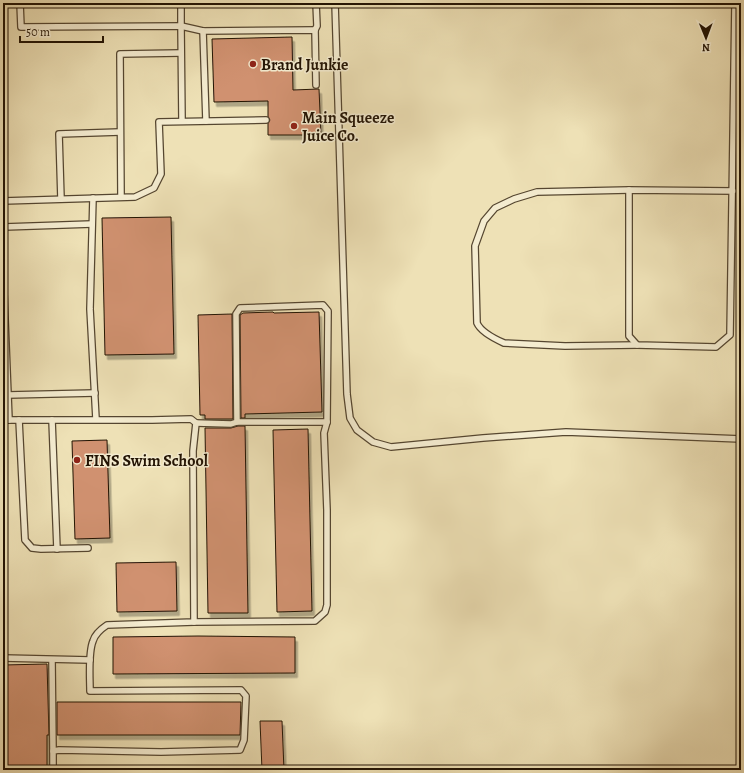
<svg xmlns="http://www.w3.org/2000/svg" width="744" height="773" viewBox="0 0 744 773" font-family="Alegreya,serif">
  <defs>
    <filter id="shadow"><feDropShadow dx="2.5" dy="4.5" stdDeviation="0" flood-color="#0004"/></filter>
  </defs>
  <rect width="100%" height="100%" fill="#eee1b6"/>
  <filter id="stains"><feTurbulence type="fractalNoise" baseFrequency=".005" numOctaves="4"/><feColorMatrix values="0 0 0 0 .2 0 0 0 0 .09 0 0 0 0 .02 0 0 0 .5 -.17"/></filter>
  <radialGradient id="worn" r=".72"><stop offset=".6" stop-color="#630" stop-opacity="0"/><stop offset="1" stop-color="#630" stop-opacity=".3"/></radialGradient>
  <g fill="#d09170" stroke="#221303" filter="url(#shadow)">
    <path d="M 292,37 L 293,90 L 319,89 L 321,135 L 268,135 L 268,123 L 270,120 L 268,117 L 268,101 L 214,102 L 212,39 Z"/>
    <path d="M 171,217 L 174,354 L 105,355 L 102,218 Z"/>
    <path d="M 273,312 L 274,313 L 319,312 L 322,412 L 245,414 L 245,418 L 241,418 L 240,315 L 243,313 Z"/>
    <path d="M 232,314 L 233,419 L 205,419 L 205,415 L 200,415 L 198,315 Z"/>
    <path d="M 238,426 L 245,426 L 248,613 L 208,613 L 205,428 L 231,428 Z"/>
    <path d="M 308,429 L 312,611 L 277,612 L 273,430 Z"/>
    <path d="M 107,440 L 110,538 L 75,539 L 72,441 Z"/>
    <path d="M 176,562 L 177,611 L 117,612 L 116,563 Z"/>
    <path d="M 198,636 L 295,637 L 295,673 L 113,674 L 113,637 Z"/>
    <path d="M 47,664 L 49,735 L 47,735 L 47,769 L 3,769 L 3,665 Z"/>
    <path d="M 57,702 L 241,702 L 240,735 L 57,735 Z"/>
    <path d="M 260,721 L 282,721 L 284,770 L 262,770 Z"/>
  </g>
  <g fill="none" stroke-linecap="round" stroke-linejoin="round">
    <defs>
      <g id="lane">
        <path d="M 20,3 L 21,27 L 181,26 L 182,121"/>
        <path d="M 181,3 L 181,26 L 203,31"/>
        <path d="M 335,3 L 347,394 L 350,418 L 357,430 L 373,442 L 391,447 L 483,438 L 566,432 L 741,439"/>
        <path d="M 315,30 L 317,26 L 316,3"/>
        <path d="M 206,121 L 203,31 L 315,30 L 316,85"/>
        <path d="M 629,190 L 537,192 L 514,199 L 495,208 L 484,221 L 475,246 L 477,323 C 481,332 495,339 504,343 L 565,346 L 637,345"/>
        <path d="M 733,191 L 629,190 L 629,336 L 637,345 L 716,347 L 730,335 L 735,3"/>
        <path d="M 121,197 L 120,54 L 180,53"/>
        <path d="M 93,198 L 90,309 L 96,419"/>
        <path d="M 61,199 L 59,134 L 120,132"/>
        <path d="M 3,201 L 135,197 L 154,188 L 161,174 L 159,122 L 266,120"/>
        <path d="M 4,227 L 92,224"/>
        <path d="M 8,395 L 95,393"/>
        <path d="M 3,420 L 9,420 L 4,294 L 4,201"/>
        <path d="M 9,420 L 152,420 L 191,419 L 196,423 L 193,451 L 194,622 L 107,625 C 101,629 95,634 93,641 C 88,653 90,678 90,691 L 241,690 L 246,696 L 244,740 L 240,750 L 161,752 L 59,750 L 53,751 L 53,770"/>
        <path d="M 19,420 L 25,540 L 32,548 L 41,549 L 88,548"/>
        <path d="M 52,420 L 57,549"/>
        <path d="M 237,422 L 327,422"/>
        <path d="M 194,622 L 315,621 L 325,612 L 327,605 L 327,510 L 324,433 L 327,422 L 328,311 L 323,305 L 240,308 L 236,314 L 237,422 L 231,424 L 196,423"/>
        <path d="M 3,658 L 90,660"/>
        <path d="M 52,660 L 53,751"/>
      </g>
    </defs>
    <use href="#lane" stroke="#554630" stroke-width="8"/>
    <use href="#lane" stroke="#f4ecd0" stroke-width="5.5"/>
  </g>
  <g fill="#8f2418" stroke="#f4ecd0" stroke-width="1.5">
    <circle cx="253" cy="64" r="4"/>
    <circle cx="294" cy="126" r="4"/>
    <circle cx="77" cy="460" r="4"/>
  </g>
  <g text-anchor="middle" stroke-width="3" stroke-linejoin="round" paint-order="stroke">
    <g font-size="16" font-weight="bold" fill="#221303" stroke="#f4ecd0" text-anchor="start">
      <text x="261" y="70">Brand Junkie</text>
      <text x="302" y="123">Main Squeeze<tspan x="302" dy="18">Juice Co.</tspan></text>
      <text x="85" y="466">FINS Swim School</text>
    </g>
  </g>
  <rect width="744" height="773" fill="none" stroke="#eee1b6" stroke-width="16"/>
  <rect x="4" y="4" width="736" height="765" fill="none" stroke="#221303" stroke-width="2"/>
  <rect x="8" y="8" width="728" height="757" fill="none" stroke="#221303"/>
  <g transform="translate(706 38) rotate(179)" stroke="#f4ecd0" stroke-width="3" paint-order="stroke">
  <path d="M0-3L7 15L0 10L-7 15Z" fill="#221303"/>
  <text y="-6" font-size="11" font-weight="bold" text-anchor="middle" fill="#221303">N</text>
  </g>
  <path d="M20 36v6h83v-6" fill="none" stroke="#221303" stroke-width="2"/>
  <text x="26" y="36" font-size="12" fill="#221303" stroke="#f4ecd0" stroke-width="3" paint-order="stroke">50 m</text>
  <rect width="100%" height="100%" filter="url(#stains)"/>
  <rect width="100%" height="100%" fill="url(#worn)"/>
</svg>
